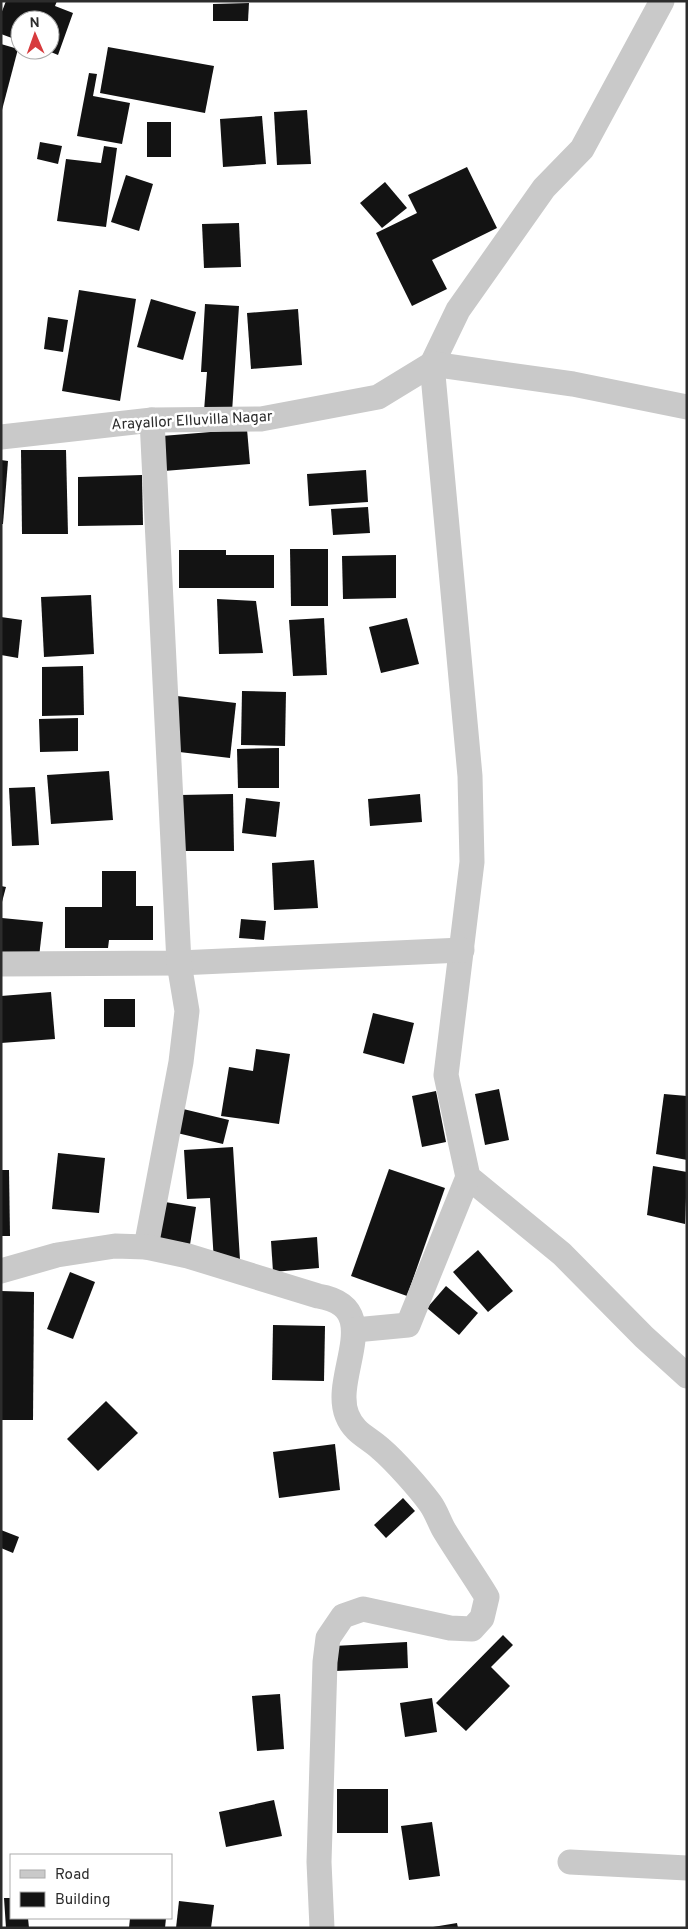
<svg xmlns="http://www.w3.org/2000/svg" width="688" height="1929" viewBox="0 0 688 1929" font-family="Overpass,sans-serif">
  <rect width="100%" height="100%" fill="#fff"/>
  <g fill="#131313">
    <path d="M 6,1 L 57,1 L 55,6 L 73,13 L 58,55 L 46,50 L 50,50 L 50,20 L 20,20 L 20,41 L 1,34 L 1,14 Z"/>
    <path d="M 249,3 L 248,21 L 213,21 L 213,4 Z"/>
    <path d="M 1,44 L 18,49 L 2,110 L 1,110 Z"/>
    <path d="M 108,47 L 214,66 L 205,113 L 100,93 Z"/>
    <path d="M 89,73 L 97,74 L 93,96 L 130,103 L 122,144 L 77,136 Z"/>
    <path d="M 307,110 L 311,164 L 277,165 L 274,112 Z"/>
    <path d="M 262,116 L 266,164 L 223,167 L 220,119 Z"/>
    <rect x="147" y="122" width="24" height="35"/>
    <path d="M 40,142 L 62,146 L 58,164 L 37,159 Z"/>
    <path d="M 104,146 L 117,148 L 106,227 L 57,221 L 66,159 L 101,163 Z"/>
    <path d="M 467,167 L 497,228 L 432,260 L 447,289 L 412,306 L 376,233 L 417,213 L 408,195 Z"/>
    <path d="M 126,175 L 153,184 L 139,231 L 111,222 Z"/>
    <path d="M 385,182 L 407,208 L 382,228 L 360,203 Z"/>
    <path d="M 239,223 L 241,267 L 204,268 L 202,224 Z"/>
    <path d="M 79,290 L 136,299 L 120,401 L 62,391 Z"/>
    <path d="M 151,299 L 196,312 L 183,360 L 137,347 Z"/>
    <path d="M 205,304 L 239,306 L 232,412 L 204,411 L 207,372 L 201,372 Z"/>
    <path d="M 298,309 L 302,365 L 251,369 L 247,313 Z"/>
    <path d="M 48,317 L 68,320 L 63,352 L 44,349 Z"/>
    <path d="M 247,429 L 250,464 L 164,471 L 162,436 Z"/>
    <path d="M 21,450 L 66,450 L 68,534 L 22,534 Z"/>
    <path d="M 1,460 L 8,461 L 3,524 L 1,524 Z"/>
    <path d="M 366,470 L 368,502 L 309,506 L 307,474 Z"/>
    <path d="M 142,475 L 143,525 L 78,526 L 78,477 Z"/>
    <path d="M 368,507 L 370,533 L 333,535 L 331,509 Z"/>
    <path d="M 290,549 L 328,549 L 328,606 L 291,606 Z"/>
    <path d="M 179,550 L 226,550 L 226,555 L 274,555 L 274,588 L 179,588 Z"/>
    <path d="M 396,555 L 396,598 L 343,599 L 342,556 Z"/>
    <path d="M 91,595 L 94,654 L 44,657 L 41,597 Z"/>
    <path d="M 217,599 L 256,601 L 263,653 L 219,654 Z"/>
    <path d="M 1,617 L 22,620 L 18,658 L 1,655 Z"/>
    <path d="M 324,618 L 327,675 L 293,676 L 289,620 Z"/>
    <path d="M 407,618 L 419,664 L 381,673 L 369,627 Z"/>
    <path d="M 83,666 L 84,715 L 42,716 L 42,667 Z"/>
    <path d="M 242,691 L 286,692 L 285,746 L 241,745 Z"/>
    <path d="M 177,696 L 236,703 L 230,758 L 171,751 Z"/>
    <path d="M 78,718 L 78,751 L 40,752 L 39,719 Z"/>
    <path d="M 279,748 L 279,788 L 238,788 L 237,749 Z"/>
    <path d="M 109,771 L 113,820 L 51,824 L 47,775 Z"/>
    <path d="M 35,787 L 39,845 L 12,846 L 9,788 Z"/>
    <path d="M 233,794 L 234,851 L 182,851 L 180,795 Z"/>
    <path d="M 420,794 L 422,822 L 370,826 L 368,799 Z"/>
    <path d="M 246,798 L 280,802 L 276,837 L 242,833 Z"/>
    <path d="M 314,860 L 318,908 L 274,910 L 272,863 Z"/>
    <path d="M 102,871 L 136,871 L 136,906 L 153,906 L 153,940 L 109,940 L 108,948 L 65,948 L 65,907 L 102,907 Z"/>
    <path d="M 1,886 L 6,887 L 2,902 L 1,902 Z"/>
    <path d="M 2,918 L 43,922 L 39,957 L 1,953 Z"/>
    <path d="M 241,919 L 266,921 L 264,940 L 239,938 Z"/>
    <path d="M 51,992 L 55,1039 L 1,1043 L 1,996 Z"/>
    <rect x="104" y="999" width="31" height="28"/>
    <path d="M 373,1013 L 414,1023 L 404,1064 L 363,1053 Z"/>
    <path d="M 256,1049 L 290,1054 L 279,1124 L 221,1116 L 229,1067 L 253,1071 Z"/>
    <path d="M 499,1089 L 509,1140 L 485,1145 L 475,1094 Z"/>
    <path d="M 436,1091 L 446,1142 L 422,1147 L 412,1096 Z"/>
    <path d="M 664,1094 L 687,1096 L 687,1160 L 656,1154 Z"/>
    <path d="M 179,1108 L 229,1120 L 223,1144 L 173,1132 Z"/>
    <path d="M 233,1147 L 240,1260 L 214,1262 L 210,1198 L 187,1199 L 184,1150 Z"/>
    <path d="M 58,1153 L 105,1158 L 99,1213 L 52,1209 Z"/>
    <path d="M 653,1166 L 687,1172 L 685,1224 L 647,1215 Z"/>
    <path d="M 389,1169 L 445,1188 L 407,1296 L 351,1276 Z"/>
    <path d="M 1,1170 L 9,1170 L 10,1236 L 1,1236 Z"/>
    <path d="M 165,1202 L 196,1207 L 189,1251 L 157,1245 Z"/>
    <path d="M 317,1237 L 319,1268 L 273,1272 L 271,1241 Z"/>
    <path d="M 478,1250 L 513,1291 L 488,1312 L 453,1272 Z"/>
    <path d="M 70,1272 L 95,1282 L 73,1339 L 47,1329 Z"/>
    <path d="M 446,1286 L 478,1313 L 459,1335 L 427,1308 Z"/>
    <path d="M 1,1291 L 34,1292 L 33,1420 L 1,1420 Z"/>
    <path d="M 273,1325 L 325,1326 L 324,1381 L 272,1380 Z"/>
    <path d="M 106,1401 L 138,1433 L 98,1471 L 67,1439 Z"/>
    <path d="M 335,1444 L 340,1490 L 279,1498 L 273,1452 Z"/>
    <path d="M 403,1498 L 415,1511 L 386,1538 L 374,1525 Z"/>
    <path d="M 1,1530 L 19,1537 L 13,1553 L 1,1548 Z"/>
    <path d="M 503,1635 L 513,1645 L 491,1667 L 510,1686 L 466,1731 L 436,1703 Z"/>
    <path d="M 407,1642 L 408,1668 L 335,1671 L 334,1646 Z"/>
    <path d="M 280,1694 L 284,1749 L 257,1751 L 252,1696 Z"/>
    <path d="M 432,1698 L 437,1732 L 405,1737 L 400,1703 Z"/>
    <rect x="337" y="1789" width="51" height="44"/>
    <path d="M 274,1800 L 282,1836 L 226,1847 L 219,1812 Z"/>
    <path d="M 432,1822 L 440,1876 L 409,1880 L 401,1826 Z"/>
    <path d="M 4,1898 L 11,1898 L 11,1918 L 28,1918 L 29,1928 L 6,1928 Z"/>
    <path d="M 179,1901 L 214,1905 L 211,1928 L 176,1928 Z"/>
    <path d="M 130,1918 L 166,1918 L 165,1928 L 129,1928 Z"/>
    <path d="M 457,1923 L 458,1928 L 433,1928 L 433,1927 Z"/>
  </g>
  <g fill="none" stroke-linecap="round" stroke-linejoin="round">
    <g stroke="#c9c9c9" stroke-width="25">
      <path d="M 662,1 L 582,149 L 544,188 L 458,310 L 432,364 L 470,776 L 472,862 L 446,1075 L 468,1177 L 562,1254 L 644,1337 L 687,1376"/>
      <path d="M 1,437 L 152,420 L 261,419 L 378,397 L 432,364 L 573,384 L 687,407"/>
      <path d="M 1,964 L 179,963 L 462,950"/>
      <path d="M 146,1247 L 181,1062 L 187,1011 L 179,963 L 175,883 L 152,420"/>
      <path d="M 1,1271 L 57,1255 L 115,1246 L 146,1247 L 188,1256 L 318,1296 C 387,1307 331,1376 347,1415 C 354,1433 368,1437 381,1449 C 395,1461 419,1488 430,1503 C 436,1511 439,1521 444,1530 C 458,1553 473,1574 487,1597 L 482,1618 L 472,1629 L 450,1628 L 363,1609 L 343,1616 L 328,1638 L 325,1662 L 319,1862 L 322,1928"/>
      <path d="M 355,1330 L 408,1325 L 468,1177"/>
      <path d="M 570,1862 L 687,1868"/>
    </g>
  </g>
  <g text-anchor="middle" stroke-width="5" stroke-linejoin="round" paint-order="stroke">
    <g font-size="15" fill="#2c2c2c" stroke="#fff">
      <text transform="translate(192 420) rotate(-3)" y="5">Arayallor Elluvilla Nagar</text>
    </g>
  </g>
  <rect width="688" height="1929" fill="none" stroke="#2c2c2c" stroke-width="5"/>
  <rect x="10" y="1854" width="162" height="65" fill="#ffffff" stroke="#ababab"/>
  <rect x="20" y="1870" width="25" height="8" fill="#c9c9c9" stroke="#ababab"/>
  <text x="55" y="1879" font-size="15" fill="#2c2c2c">Road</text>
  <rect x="20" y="1892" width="25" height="15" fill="#131313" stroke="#ababab"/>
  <text x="55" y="1904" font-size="15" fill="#2c2c2c">Building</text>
  <g transform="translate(35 35) rotate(358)"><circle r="24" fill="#ffffff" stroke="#ababab"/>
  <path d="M0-4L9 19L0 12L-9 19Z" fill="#d73b3d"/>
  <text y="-8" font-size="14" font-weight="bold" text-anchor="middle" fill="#2c2c2c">N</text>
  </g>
</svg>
